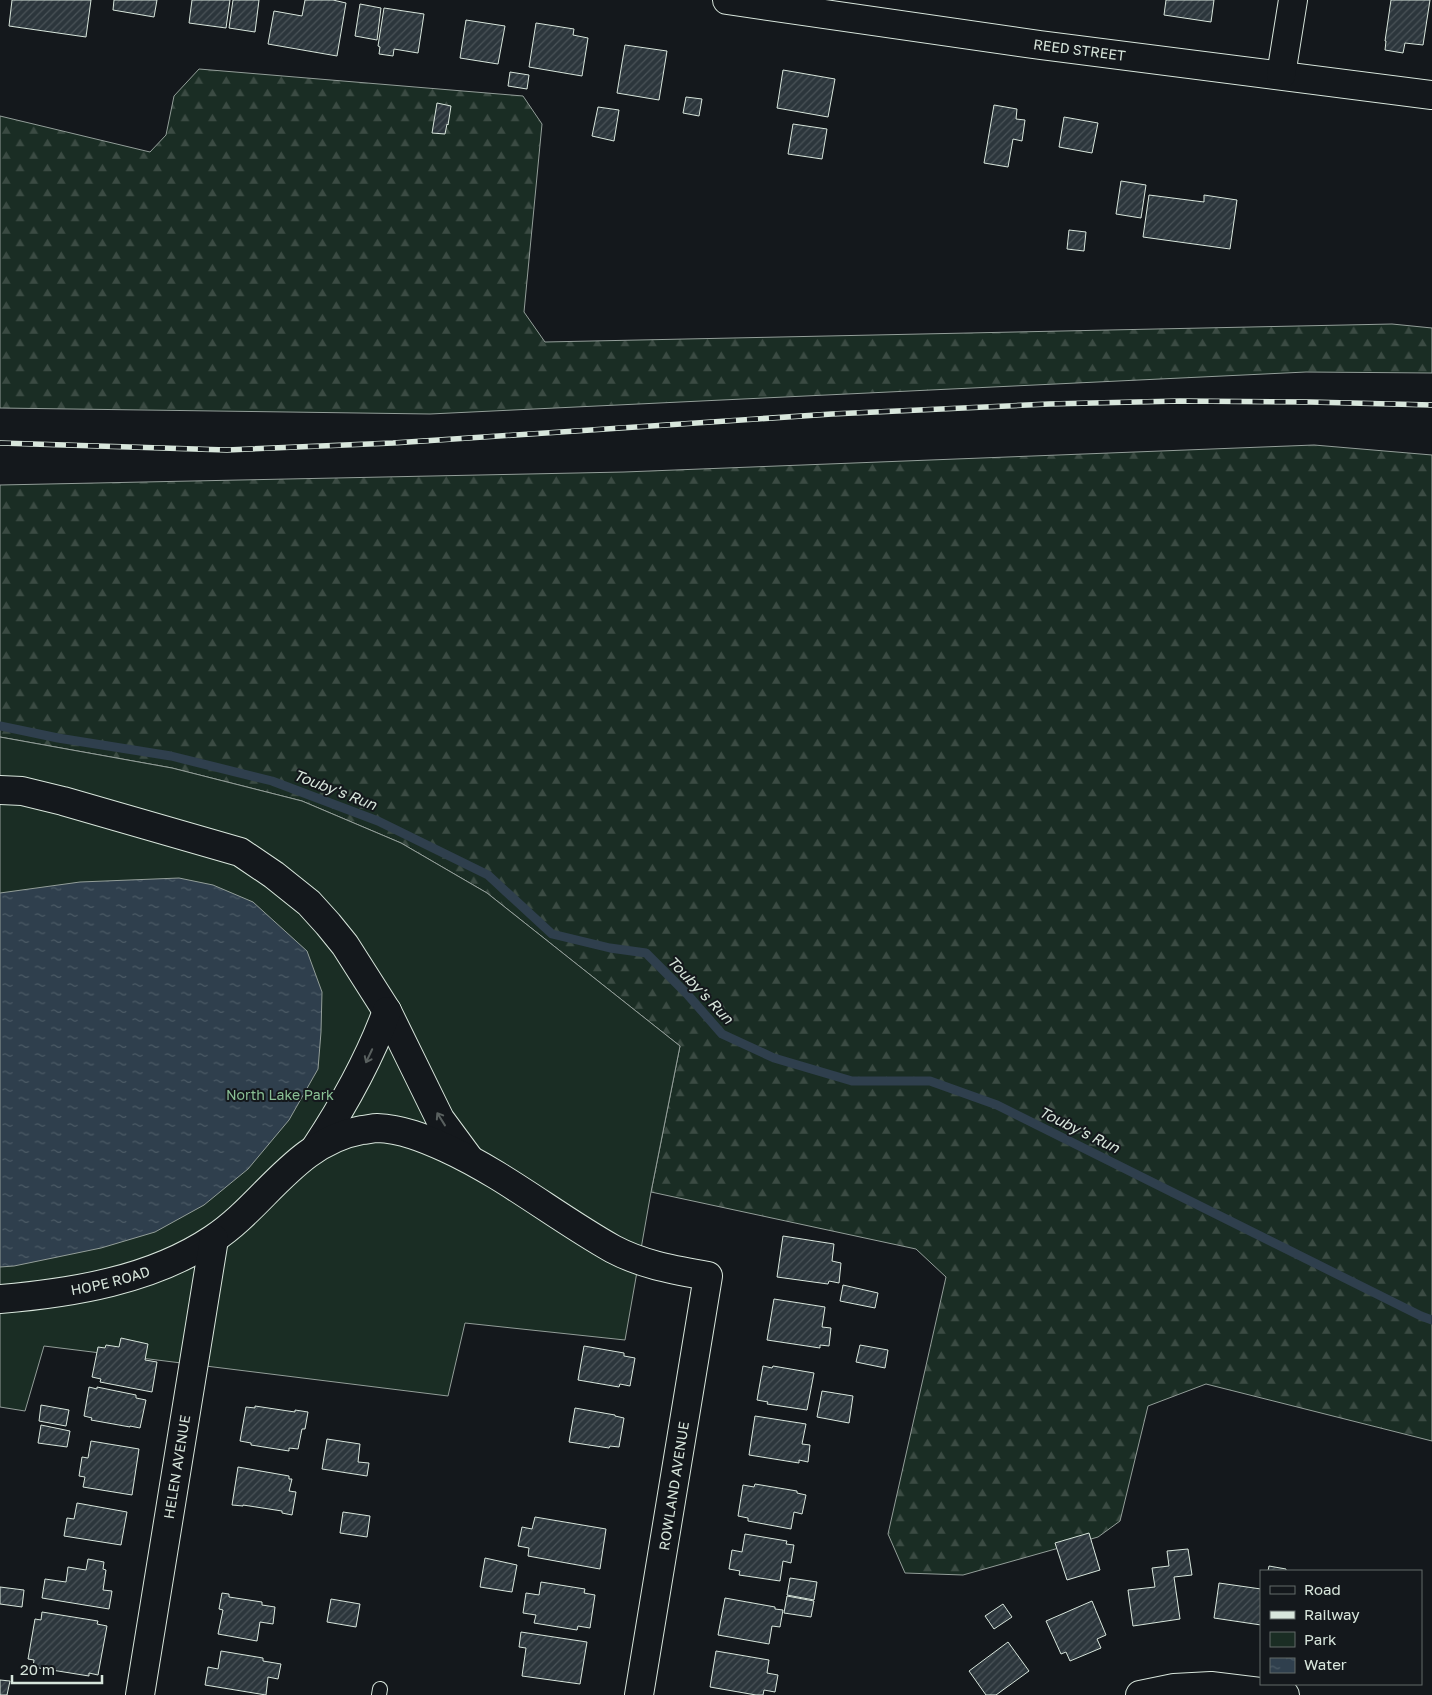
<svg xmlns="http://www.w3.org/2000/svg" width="1432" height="1695" viewBox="0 0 1432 1695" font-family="'Golos Text',sans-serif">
  <defs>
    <pattern id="forest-firs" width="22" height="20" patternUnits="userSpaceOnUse" patternTransform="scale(1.25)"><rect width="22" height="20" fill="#1a2d24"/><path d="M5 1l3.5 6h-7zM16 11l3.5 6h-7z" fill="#3b4b43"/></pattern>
    <pattern id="water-ripples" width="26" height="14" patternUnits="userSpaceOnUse" patternTransform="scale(1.25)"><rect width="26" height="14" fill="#2f3f4d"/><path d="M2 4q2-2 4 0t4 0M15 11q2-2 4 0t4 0" fill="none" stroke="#4c5b66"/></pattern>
    <pattern id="building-hatch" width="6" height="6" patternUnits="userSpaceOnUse" patternTransform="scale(1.25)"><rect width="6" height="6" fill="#2c363c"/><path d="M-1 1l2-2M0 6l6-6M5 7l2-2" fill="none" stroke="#4a5358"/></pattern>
  </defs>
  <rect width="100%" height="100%" fill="#14181c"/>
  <g fill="url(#forest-firs)" stroke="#939e99">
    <path d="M 199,69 L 523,96 L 542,124 L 524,312 L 545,342 L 1392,324 L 1432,328 L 1432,373 L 1306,372 L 430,414 L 0,408 L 0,116 L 150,152 L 166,135 L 174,96 Z"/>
    <path d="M 1314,445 L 1432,455 L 1432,1441 L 1206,1384 L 1148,1406 L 1120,1521 L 1098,1537 L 963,1575 L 905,1573 L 888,1534 L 946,1277 L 916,1249 L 651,1192 L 680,1046 L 487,893 L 401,843 L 302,801 L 172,768 L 0,737 L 0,485 L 624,472 Z"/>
  </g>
  <path fill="#1a2d24" stroke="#939e99" d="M 0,737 L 172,768 L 302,801 L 401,843 L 487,893 L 680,1046 L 651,1192 L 625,1340 L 465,1323 L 448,1396 L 44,1346 L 25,1411 L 0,1407 Z"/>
  <path fill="url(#water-ripples)" stroke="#939e99" d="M 179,878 L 213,885 L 253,902 L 307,951 L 322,992 L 321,1032 L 318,1069 L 289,1120 L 248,1169 L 204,1205 L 155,1232 L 101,1248 L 14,1266 L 0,1267 L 0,893 L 80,882 Z"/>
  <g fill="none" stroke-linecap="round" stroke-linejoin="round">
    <path stroke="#2f3f4d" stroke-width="9" d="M 0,726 L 58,738 L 171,756 L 272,781 L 378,821 L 488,875 L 552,934 L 610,948 L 646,953 L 687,994 L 722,1034 L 774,1058 L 852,1081 L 930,1081 L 997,1105 L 1421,1316 L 1432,1320"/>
  </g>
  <g fill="url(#building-hatch)" stroke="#d8e6dc">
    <path d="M 12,0 L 91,0 L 86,37 L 9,26 Z"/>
    <path d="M 114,0 L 157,0 L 154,17 L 113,10 Z"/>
    <path d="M 192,0 L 230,0 L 226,28 L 189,23 Z"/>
    <path d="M 233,0 L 259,0 L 255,32 L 229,28 Z"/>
    <path d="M 305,0 L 333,0 L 346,3 L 337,56 L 268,44 L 274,11 L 302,16 Z"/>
    <path d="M 1166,0 L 1214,0 L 1211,22 L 1164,15 Z"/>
    <path d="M 1391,0 L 1430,0 L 1423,45 L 1405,43 L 1403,53 L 1385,50 L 1386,41 L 1385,41 Z"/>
    <path d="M 360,4 L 381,8 L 377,40 L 355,36 Z"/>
    <path d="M 384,8 L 424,14 L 418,53 L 394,49 L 393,56 L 379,54 L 380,47 L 378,46 Z"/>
    <path d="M 466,20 L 505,26 L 498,64 L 460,58 Z"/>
    <path d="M 536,23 L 574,29 L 573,35 L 588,38 L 582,76 L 529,67 Z"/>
    <path d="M 625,45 L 667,51 L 659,100 L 617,93 Z"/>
    <path d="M 783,70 L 835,79 L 828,117 L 777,108 Z"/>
    <path d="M 510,72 L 529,75 L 527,89 L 508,86 Z"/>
    <path d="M 686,97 L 702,99 L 699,116 L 683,113 Z"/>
    <path d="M 437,103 L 451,106 L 448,125 L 447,124 L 445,134 L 432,133 Z"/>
    <path d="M 994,105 L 1017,109 L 1016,119 L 1025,120 L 1022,141 L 1013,139 L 1008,167 L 984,163 Z"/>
    <path d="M 598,107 L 619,110 L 614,141 L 592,136 Z"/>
    <path d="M 1064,117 L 1098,123 L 1092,153 L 1059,147 Z"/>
    <path d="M 793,124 L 827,129 L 822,159 L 788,154 Z"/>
    <path d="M 1121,181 L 1146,185 L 1141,218 L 1116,214 Z"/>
    <path d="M 1149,195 L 1204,202 L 1204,195 L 1237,200 L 1230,249 L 1143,237 Z"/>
    <path d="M 1069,230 L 1086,232 L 1084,251 L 1067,249 Z"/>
    <path d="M 783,1236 L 834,1244 L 832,1261 L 841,1263 L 839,1283 L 829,1281 L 828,1284 L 777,1277 Z"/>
    <path d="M 843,1285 L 878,1293 L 875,1308 L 840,1301 Z"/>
    <path d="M 774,1299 L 825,1307 L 822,1327 L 831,1328 L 829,1346 L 820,1345 L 820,1348 L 767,1340 Z"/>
    <path d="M 121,1338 L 148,1344 L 145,1360 L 157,1362 L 152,1392 L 100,1382 L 101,1379 L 92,1377 L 98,1347 L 105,1348 L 106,1345 L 119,1347 Z"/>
    <path d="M 860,1345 L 888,1350 L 885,1368 L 856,1362 Z"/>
    <path d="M 584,1346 L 624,1353 L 624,1356 L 635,1358 L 630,1386 L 620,1384 L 619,1387 L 578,1380 Z"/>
    <path d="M 763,1366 L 772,1368 L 773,1366 L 814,1373 L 807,1410 L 767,1404 L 768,1402 L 757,1400 Z"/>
    <path d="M 89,1387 L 97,1389 L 97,1387 L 136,1395 L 136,1398 L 146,1400 L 140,1428 L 130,1426 L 130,1427 L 91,1420 L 92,1418 L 84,1416 Z"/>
    <path d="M 822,1391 L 853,1396 L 849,1423 L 817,1417 Z"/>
    <path d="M 41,1405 L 69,1410 L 66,1426 L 39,1421 Z"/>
    <path d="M 255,1406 L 295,1412 L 295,1410 L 308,1412 L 305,1429 L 302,1429 L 298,1449 L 289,1448 L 289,1451 L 251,1445 L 251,1443 L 240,1441 L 246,1407 L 255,1408 Z"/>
    <path d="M 575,1408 L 615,1415 L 615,1416 L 624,1418 L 619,1447 L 610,1446 L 609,1448 L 569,1442 Z"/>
    <path d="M 755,1416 L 806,1424 L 802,1444 L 810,1445 L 808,1462 L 799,1460 L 799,1463 L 749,1455 Z"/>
    <path d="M 41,1425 L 70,1431 L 67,1447 L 38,1443 Z"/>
    <path d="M 327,1439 L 360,1444 L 358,1462 L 369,1463 L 367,1476 L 322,1469 Z"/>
    <path d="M 91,1441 L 139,1449 L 132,1495 L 83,1487 L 85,1477 L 79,1476 L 82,1457 L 88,1458 Z"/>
    <path d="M 238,1467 L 289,1476 L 289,1479 L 292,1479 L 289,1491 L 296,1492 L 292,1515 L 282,1513 L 282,1511 L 243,1505 L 243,1506 L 232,1505 Z"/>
    <path d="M 755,1484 L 797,1491 L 797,1493 L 806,1495 L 802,1514 L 794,1512 L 791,1529 L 748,1521 L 748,1518 L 738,1516 L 743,1485 L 754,1487 Z"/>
    <path d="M 77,1503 L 127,1512 L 121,1545 L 64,1536 L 67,1518 L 74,1519 Z"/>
    <path d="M 343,1512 L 370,1516 L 367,1537 L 340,1533 Z"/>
    <path d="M 535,1517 L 606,1529 L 600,1569 L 528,1556 L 529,1548 L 518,1546 L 522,1527 L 532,1529 Z"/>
    <path d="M 1089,1533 L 1100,1570 L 1067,1580 L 1055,1543 Z"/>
    <path d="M 745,1534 L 787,1541 L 786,1544 L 794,1545 L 791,1563 L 783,1561 L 780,1581 L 739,1575 L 740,1571 L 729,1569 L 732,1550 L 742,1552 Z"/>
    <path d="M 1188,1549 L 1192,1575 L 1174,1577 L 1180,1619 L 1133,1626 L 1128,1590 L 1155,1587 L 1152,1568 L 1169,1566 L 1167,1551 Z"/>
    <path d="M 485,1558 L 517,1565 L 512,1592 L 480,1587 Z"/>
    <path d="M 88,1559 L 104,1562 L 103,1569 L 106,1570 L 103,1590 L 112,1591 L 109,1609 L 42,1598 L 45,1579 L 66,1582 L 68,1567 L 86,1570 Z"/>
    <path d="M 1269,1566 L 1286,1569 L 1286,1571 L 1268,1571 Z"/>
    <path d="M 790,1578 L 817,1582 L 814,1600 L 787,1595 Z"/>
    <path d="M 541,1582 L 585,1589 L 584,1593 L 595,1595 L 590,1628 L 578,1626 L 577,1630 L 534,1623 L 536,1615 L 523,1613 L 526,1593 L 539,1595 Z"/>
    <path d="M 1219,1583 L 1261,1589 L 1261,1625 L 1214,1618 Z"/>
    <path d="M 0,1587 L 24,1590 L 22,1607 L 0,1604 Z"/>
    <path d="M 222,1593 L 229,1594 L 229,1597 L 262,1602 L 262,1605 L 275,1607 L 273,1624 L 260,1622 L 257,1641 L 218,1634 L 223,1610 L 219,1609 Z"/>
    <path d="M 787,1596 L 814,1601 L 811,1617 L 784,1613 Z"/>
    <path d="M 725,1598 L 775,1607 L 775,1609 L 783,1610 L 780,1627 L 772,1626 L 769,1644 L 718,1635 Z"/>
    <path d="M 331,1599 L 360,1604 L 356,1627 L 327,1622 Z"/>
    <path d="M 1092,1601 L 1106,1635 L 1097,1639 L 1101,1648 L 1070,1661 L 1066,1652 L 1061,1654 L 1046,1621 Z"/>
    <path d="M 1003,1604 L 1012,1617 L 994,1629 L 985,1616 Z"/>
    <path d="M 42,1612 L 98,1621 L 97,1624 L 107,1626 L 98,1675 L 89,1673 L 89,1676 L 33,1667 L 34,1660 L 28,1659 L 35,1619 L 41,1620 Z"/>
    <path d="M 521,1632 L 587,1642 L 580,1684 L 522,1676 L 526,1648 L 519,1647 Z"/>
    <path d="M 1008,1642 L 1029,1671 L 996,1695 L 986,1695 L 969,1671 Z"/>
    <path d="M 221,1651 L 263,1658 L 263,1661 L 281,1664 L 278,1679 L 268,1677 L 266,1695 L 205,1685 L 208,1667 L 218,1669 Z"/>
    <path d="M 716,1651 L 769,1660 L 767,1673 L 778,1675 L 775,1692 L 764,1690 L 763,1695 L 756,1695 L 710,1687 Z"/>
    <path d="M 0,1680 L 10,1681 L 7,1695 L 0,1695 Z"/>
  </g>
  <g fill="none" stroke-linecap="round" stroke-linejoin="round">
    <defs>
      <path id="service" d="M 379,1695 L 380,1689"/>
      <g id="minor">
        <path id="s1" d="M 727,0 L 1040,45 L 1432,95"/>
        <path d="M 1281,75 L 1293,0"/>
        <path d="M 0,790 L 22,791 L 63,801 L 240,852 L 274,875 L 309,903 L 328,924 L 345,945 L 387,1011 L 440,1119 L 468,1157"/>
        <path d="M 316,1147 C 345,1103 369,1060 387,1011"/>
        <path id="s2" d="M 0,1299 C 72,1293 152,1280 213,1239 C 265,1205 295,1142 362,1130 C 367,1130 372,1128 377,1128 C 402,1129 424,1138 446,1148 C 505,1175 556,1217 613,1249 C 643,1265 675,1270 708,1276 L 639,1695"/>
        <path id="s3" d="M 140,1695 L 214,1239"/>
        <path d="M 1140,1695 L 1174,1688 L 1211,1686 L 1285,1695"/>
      </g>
    </defs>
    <use href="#service" stroke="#d8e6dc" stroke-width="16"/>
    <use href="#minor" stroke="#d8e6dc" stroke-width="30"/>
    <use href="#service" stroke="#14181c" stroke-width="14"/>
    <use href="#minor" stroke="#14181c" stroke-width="28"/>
    <defs>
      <path id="rail" d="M 0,443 L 227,450 L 393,443 L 832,414 L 1049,404 L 1180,401 L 1310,402 L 1432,405"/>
    </defs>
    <use href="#rail" stroke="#d8e6dc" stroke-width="5.5"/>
    <use href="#rail" stroke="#14181c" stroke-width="4" stroke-dasharray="11" stroke-linecap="butt"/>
  </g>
  <defs><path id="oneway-shaft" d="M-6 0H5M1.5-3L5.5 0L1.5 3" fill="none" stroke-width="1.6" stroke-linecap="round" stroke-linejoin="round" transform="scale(1.25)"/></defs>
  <g stroke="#59605f">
    <use href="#oneway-shaft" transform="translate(369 1056) rotate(115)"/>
    <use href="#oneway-shaft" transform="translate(441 1119) rotate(-122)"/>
  </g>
  <g text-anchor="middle" stroke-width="4" stroke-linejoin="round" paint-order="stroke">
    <g font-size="14" fill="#d8e6dc" stroke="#14181c">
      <text dy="5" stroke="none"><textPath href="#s1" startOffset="356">REED STREET</textPath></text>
      <text dy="5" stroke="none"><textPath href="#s2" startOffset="112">HOPE ROAD</textPath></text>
      <text dy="5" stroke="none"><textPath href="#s3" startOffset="231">HELEN AVENUE</textPath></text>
      <text transform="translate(674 1486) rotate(-81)" y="5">ROWLAND AVENUE</text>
    </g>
    <g font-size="14" fill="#8ac095" stroke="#14181c">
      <text x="280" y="1100">North Lake Park</text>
    </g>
    <g font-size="15" font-style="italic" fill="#d8e6dc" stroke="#14181c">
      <text transform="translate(335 790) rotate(21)" y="5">Touby's Run</text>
      <text transform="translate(700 990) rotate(46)" y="5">Touby's Run</text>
      <text transform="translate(1079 1130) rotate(26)" y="5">Touby's Run</text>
    </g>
  </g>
  <rect x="1260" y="1570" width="162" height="115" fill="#14181c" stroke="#626a69"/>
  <rect x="1270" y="1586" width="25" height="8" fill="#14181c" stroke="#626a69"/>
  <text x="1304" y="1595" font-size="15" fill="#d8e6dc">Road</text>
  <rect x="1270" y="1611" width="25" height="8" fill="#d8e6dc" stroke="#626a69"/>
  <text x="1304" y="1620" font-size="15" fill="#d8e6dc">Railway</text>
  <rect x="1270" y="1632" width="25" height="15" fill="#1a2d24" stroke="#626a69"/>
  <text x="1304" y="1645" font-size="15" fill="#d8e6dc">Park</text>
  <rect x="1270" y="1658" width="25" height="15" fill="url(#water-ripples)" stroke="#626a69"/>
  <text x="1304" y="1670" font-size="15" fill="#d8e6dc">Water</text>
  <path d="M12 1675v8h90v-8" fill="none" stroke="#d8e6dc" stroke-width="2.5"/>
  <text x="20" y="1675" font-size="15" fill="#d8e6dc" stroke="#14181c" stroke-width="4" paint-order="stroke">20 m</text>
</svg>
